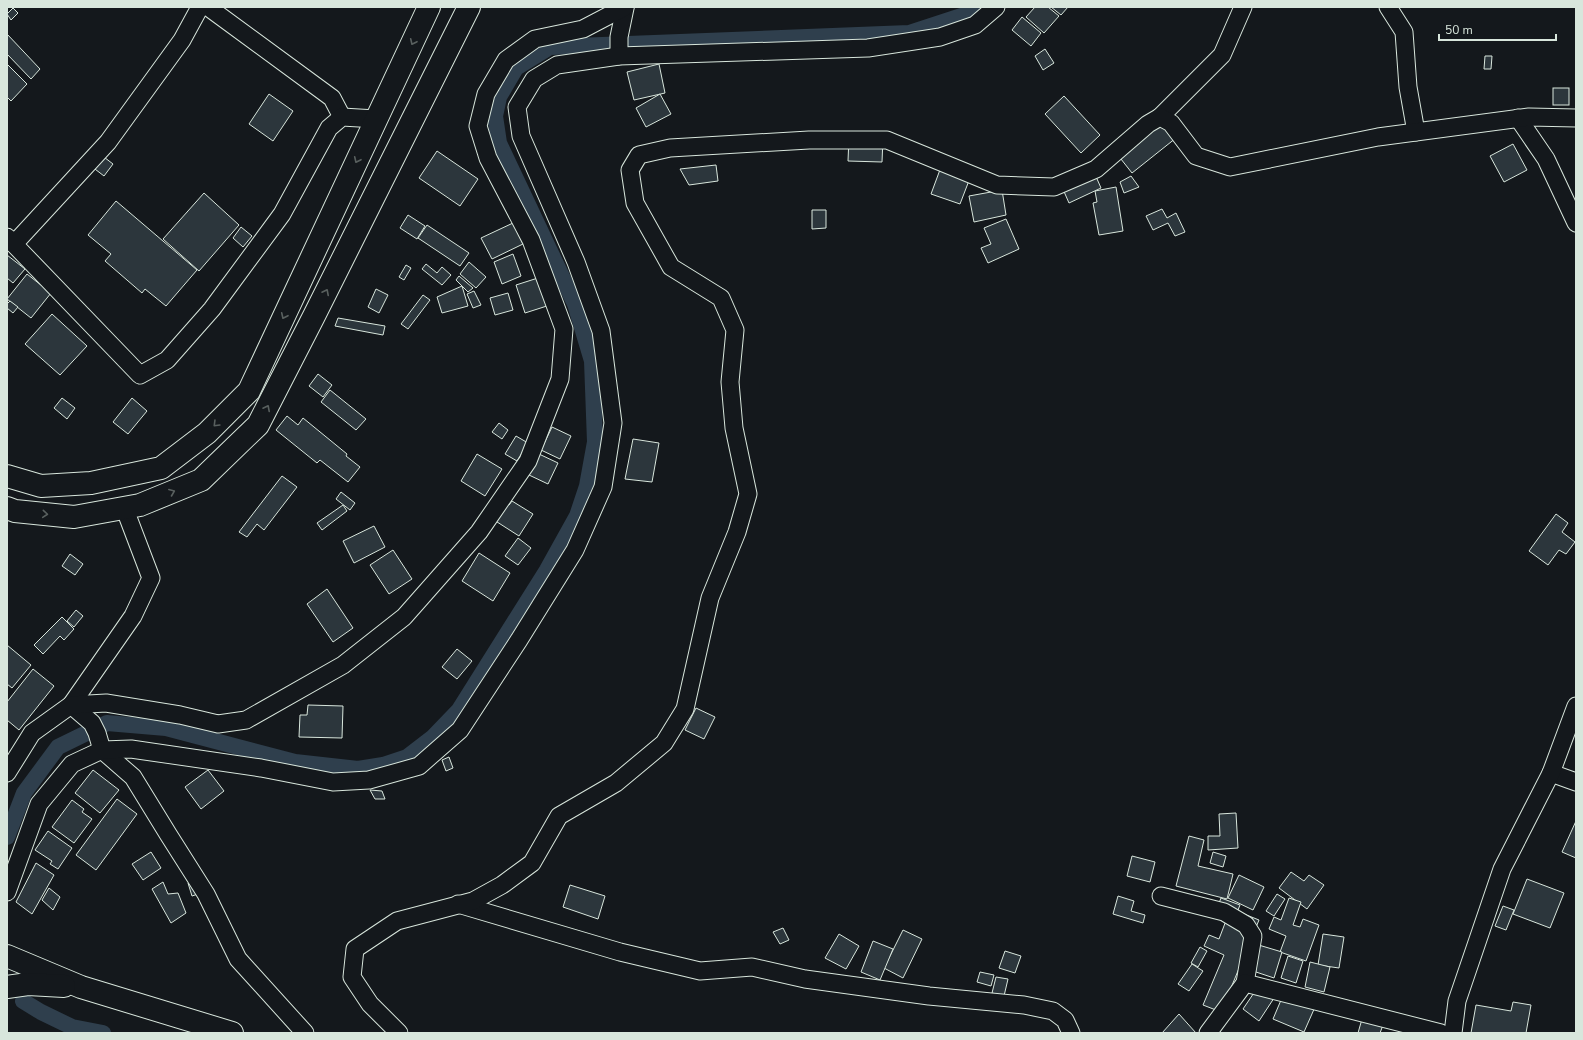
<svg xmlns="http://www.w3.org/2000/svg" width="1583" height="1040" viewBox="0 0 1583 1040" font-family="'Nunito Sans',sans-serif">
  <rect width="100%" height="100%" fill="#14181c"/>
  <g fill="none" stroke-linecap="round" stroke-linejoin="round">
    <g stroke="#2f3f4d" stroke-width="16">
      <path d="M 7,837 L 24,793 L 58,747 L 107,723 L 166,728 L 295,762 L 358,769 L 383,765 L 407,757 L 433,737 L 459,710 L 547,570 L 577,516 L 587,486 L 595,442 L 592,361 L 575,304 L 499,143 L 495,116 L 499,97 L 516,68 L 550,47 L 909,33 L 967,14 L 975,7"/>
      <path d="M 23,1001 L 41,1012 L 72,1027 L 103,1033"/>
    </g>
  </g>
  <g fill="#2c363c" stroke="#d8e6dc">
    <path d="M 1035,7 L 1048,7 L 1059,16 L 1044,33 L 1026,17 Z"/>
    <path d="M 1051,7 L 1068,7 L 1061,15 Z"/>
    <path d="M 13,8 L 18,13 L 11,20 L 7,14 Z"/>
    <path d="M 1022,17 L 1041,33 L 1031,46 L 1012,30 Z"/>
    <path d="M 7,34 L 40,69 L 31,79 L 7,54 Z"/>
    <path d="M 1045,49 L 1054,63 L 1043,70 L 1035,56 Z"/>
    <path d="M 1485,56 L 1492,56 L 1491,69 L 1484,69 Z"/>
    <path d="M 7,64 L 27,84 L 11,101 L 7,97 Z"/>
    <path d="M 659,64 L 665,93 L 634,100 L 627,72 Z"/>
    <rect x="1553" y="88" width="16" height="17"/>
    <path d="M 269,94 L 293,111 L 273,141 L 249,124 Z"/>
    <path d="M 660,94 L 671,114 L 646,127 L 636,108 Z"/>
    <path d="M 1064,96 L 1100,135 L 1081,153 L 1045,114 Z"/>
    <path d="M 1166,115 L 1181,134 L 1132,173 L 1117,154 Z"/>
    <path d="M 849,137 L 883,138 L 882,162 L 848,161 Z"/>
    <path d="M 1513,144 L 1527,170 L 1504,182 L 1490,156 Z"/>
    <path d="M 437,151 L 478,179 L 460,206 L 419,178 Z"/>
    <path d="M 100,154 L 113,164 L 104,176 L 91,166 Z"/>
    <path d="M 716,165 L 718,181 L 689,185 L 680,169 Z"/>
    <path d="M 941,167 L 970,178 L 960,204 L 931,194 Z"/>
    <path d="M 1094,172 L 1101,188 L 1069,203 L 1062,187 Z"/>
    <path d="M 1131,176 L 1139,187 L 1124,193 L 1120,182 Z"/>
    <path d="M 1116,187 L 1123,231 L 1099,235 L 1093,203 L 1097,202 L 1095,191 Z"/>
    <path d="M 1002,190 L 1006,215 L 974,222 L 969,196 Z"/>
    <path d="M 204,193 L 239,225 L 199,271 L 163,239 Z"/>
    <path d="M 116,201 L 197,270 L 166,306 L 145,289 L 142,293 L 105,261 L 111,254 L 88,235 Z"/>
    <path d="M 1162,209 L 1167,218 L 1176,213 L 1185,232 L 1175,236 L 1168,223 L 1153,230 L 1146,216 Z"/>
    <path d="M 812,210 L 826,210 L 826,228 L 812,229 Z"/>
    <path d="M 408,215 L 425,226 L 417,239 L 400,228 Z"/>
    <path d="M 1006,219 L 1019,249 L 988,263 L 981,248 L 991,244 L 984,228 Z"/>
    <path d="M 513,223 L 523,244 L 492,259 L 481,238 Z"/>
    <path d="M 427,225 L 469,253 L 460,266 L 418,238 Z"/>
    <path d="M 241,227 L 252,236 L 243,247 L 233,238 Z"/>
    <path d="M 513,254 L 521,276 L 502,284 L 494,262 Z"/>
    <path d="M 7,255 L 25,269 L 13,283 L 7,278 Z"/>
    <path d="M 469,262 L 486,277 L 476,288 L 460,274 Z"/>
    <path d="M 426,264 L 437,273 L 442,267 L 451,275 L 442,285 L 422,269 Z"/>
    <path d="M 406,265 L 411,268 L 404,280 L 399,277 Z"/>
    <path d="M 27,274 L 51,293 L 31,318 L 7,299 Z"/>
    <path d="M 459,276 L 473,288 L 468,292 L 456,280 Z"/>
    <path d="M 541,277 L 550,305 L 525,313 L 516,285 Z"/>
    <path d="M 462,286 L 468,306 L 442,313 L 437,297 Z"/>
    <path d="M 376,289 L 388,295 L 379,313 L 368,307 Z"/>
    <path d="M 474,291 L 481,305 L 473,308 L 467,294 Z"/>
    <path d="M 508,293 L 513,310 L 495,315 L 490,298 Z"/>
    <path d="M 423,295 L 430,300 L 408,329 L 401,324 Z"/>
    <path d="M 10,301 L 18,307 L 13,313 L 7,308 L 7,304 Z"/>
    <path d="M 52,314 L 87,346 L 60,375 L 25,344 Z"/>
    <path d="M 338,318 L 385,326 L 383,335 L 335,326 Z"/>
    <path d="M 318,374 L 332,385 L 323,397 L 309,386 Z"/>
    <path d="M 330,390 L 366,419 L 356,430 L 321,402 Z"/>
    <path d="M 62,398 L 75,408 L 67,419 L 54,408 Z"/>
    <path d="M 132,398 L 147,411 L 128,434 L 113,422 Z"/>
    <path d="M 287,416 L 298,425 L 303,418 L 347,454 L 346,456 L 360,467 L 348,482 L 320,460 L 317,463 L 276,430 Z"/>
    <path d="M 499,423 L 508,430 L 502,439 L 492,432 Z"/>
    <path d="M 552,427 L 571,436 L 560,459 L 541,450 Z"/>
    <path d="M 516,436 L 528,443 L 517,461 L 505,454 Z"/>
    <path d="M 633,439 L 659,443 L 652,482 L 625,479 Z"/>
    <path d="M 477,454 L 502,469 L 485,496 L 461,481 Z"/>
    <path d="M 539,454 L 558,463 L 548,484 L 529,475 Z"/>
    <path d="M 282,476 L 297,487 L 264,530 L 257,524 L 247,537 L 239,532 Z"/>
    <path d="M 341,492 L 355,503 L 350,510 L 336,499 Z"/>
    <path d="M 512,501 L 533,514 L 519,536 L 494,520 L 505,503 L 509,505 Z"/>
    <path d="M 343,505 L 347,511 L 322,530 L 317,523 Z"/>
    <path d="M 1556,514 L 1568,523 L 1562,532 L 1575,542 L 1566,554 L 1559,550 L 1548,565 L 1529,551 Z"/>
    <path d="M 374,526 L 385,547 L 354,563 L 343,541 Z"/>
    <path d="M 518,538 L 531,548 L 518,565 L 505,556 Z"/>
    <path d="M 393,550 L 412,579 L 389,594 L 370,565 Z"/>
    <path d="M 479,553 L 510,573 L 493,601 L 462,581 Z"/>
    <path d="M 70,554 L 83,564 L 75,575 L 62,566 Z"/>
    <path d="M 327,589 L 353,628 L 333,642 L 307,604 Z"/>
    <path d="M 76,610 L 83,616 L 74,627 L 67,621 Z"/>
    <path d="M 62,617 L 74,629 L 64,640 L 60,636 L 43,654 L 34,645 Z"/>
    <path d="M 7,645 L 31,665 L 12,688 L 7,684 Z"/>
    <path d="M 457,649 L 472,661 L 457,679 L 442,667 Z"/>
    <path d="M 33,669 L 54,686 L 19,730 L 7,720 L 7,702 Z"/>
    <path d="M 308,705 L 343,706 L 342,738 L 299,737 L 300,715 L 307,715 Z"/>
    <path d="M 696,708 L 715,717 L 704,739 L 685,730 Z"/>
    <path d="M 449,757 L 453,768 L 446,771 L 442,760 Z"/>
    <path d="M 93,770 L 119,790 L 100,813 L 75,793 Z"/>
    <path d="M 208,770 L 224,791 L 201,809 L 185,787 Z"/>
    <path d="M 370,790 L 382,791 L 385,799 L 375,799 Z"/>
    <path d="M 117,799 L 137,814 L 96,870 L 76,855 Z"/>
    <path d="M 72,800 L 84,809 L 82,812 L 92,819 L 74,843 L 52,827 Z"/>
    <path d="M 1236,813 L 1238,848 L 1208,850 L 1208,836 L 1220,836 L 1219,814 Z"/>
    <path d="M 1576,821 L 1576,858 L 1562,852 Z"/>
    <path d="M 48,831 L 72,848 L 58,869 L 50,864 L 52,861 L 35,850 Z"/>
    <path d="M 1189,836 L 1204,840 L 1198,866 L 1233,874 L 1227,899 L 1176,886 Z"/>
    <path d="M 151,852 L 161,868 L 143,880 L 132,864 Z"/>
    <path d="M 1213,852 L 1226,856 L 1223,867 L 1210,863 Z"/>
    <path d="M 1132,856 L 1155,862 L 1150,882 L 1127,876 Z"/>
    <path d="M 36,863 L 54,875 L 32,914 L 16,902 Z"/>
    <path d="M 1291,872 L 1304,881 L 1309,875 L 1324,885 L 1307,909 L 1279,888 Z"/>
    <path d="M 1239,875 L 1264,887 L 1253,910 L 1228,898 Z"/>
    <path d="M 1527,879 L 1564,893 L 1550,928 L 1513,914 Z"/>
    <path d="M 194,881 L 198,894 L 192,896 L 188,883 Z"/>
    <path d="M 163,882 L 168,894 L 178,893 L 186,913 L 171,923 L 152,889 Z"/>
    <path d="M 570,885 L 605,896 L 598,919 L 563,907 Z"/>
    <path d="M 49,888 L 60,897 L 53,910 L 42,900 Z"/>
    <path d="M 1277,894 L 1285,899 L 1274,916 L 1266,911 Z"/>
    <path d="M 1118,896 L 1134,901 L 1131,911 L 1145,915 L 1143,923 L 1113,914 Z"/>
    <path d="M 1221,898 L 1240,905 L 1234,920 L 1215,913 Z"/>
    <path d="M 1289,898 L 1301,902 L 1293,925 L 1300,927 L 1303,919 L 1319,925 L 1306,961 L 1280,952 L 1286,936 L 1269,929 L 1274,917 L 1281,920 Z"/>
    <path d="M 1503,906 L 1514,910 L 1506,930 L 1495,926 Z"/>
    <path d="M 1239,912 L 1259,920 L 1221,1012 L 1203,1005 L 1224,955 L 1204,946 L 1209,935 L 1219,939 L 1227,918 Z"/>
    <path d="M 783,928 L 789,940 L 780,944 L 773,932 Z"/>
    <path d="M 903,930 L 922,939 L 903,978 L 884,968 Z"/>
    <path d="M 839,934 L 859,946 L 846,969 L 825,958 Z"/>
    <path d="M 1323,934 L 1344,937 L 1339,968 L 1318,965 Z"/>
    <path d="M 873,941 L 893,949 L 880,980 L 861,972 Z"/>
    <path d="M 1252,943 L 1282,952 L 1274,978 L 1244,968 Z"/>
    <path d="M 1200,947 L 1207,951 L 1198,967 L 1191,963 Z"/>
    <path d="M 1005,951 L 1021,956 L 1015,973 L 999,968 Z"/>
    <path d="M 1288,956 L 1303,961 L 1296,983 L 1281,978 Z"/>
    <path d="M 1310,962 L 1330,967 L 1324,992 L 1305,987 Z"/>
    <path d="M 1192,964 L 1203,971 L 1189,991 L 1178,984 Z"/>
    <path d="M 980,972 L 994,975 L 991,986 L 977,982 Z"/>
    <path d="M 996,977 L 1008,979 L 1004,996 L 992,993 Z"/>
    <path d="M 1262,981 L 1278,992 L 1259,1021 L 1243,1009 Z"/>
    <path d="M 1284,993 L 1315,1007 L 1304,1032 L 1273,1019 Z"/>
    <path d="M 1513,1002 L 1531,1005 L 1526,1033 L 1471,1033 L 1476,1005 L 1511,1011 Z"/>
    <path d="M 1179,1014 L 1196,1033 L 1162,1033 Z"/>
    <path d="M 1362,1019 L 1383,1025 L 1380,1033 L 1358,1033 Z"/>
  </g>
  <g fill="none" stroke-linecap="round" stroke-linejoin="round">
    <defs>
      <g id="minor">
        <path d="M 208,7 L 332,98 L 342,117"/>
        <path d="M 1388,7 L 1404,32 L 1408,87 L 1416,132"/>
        <path d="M 619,56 L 619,37 L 625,8"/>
        <path d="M 1160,117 L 1222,55 L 1243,7"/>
        <path d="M 1518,118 L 1546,159 L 1576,223"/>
        <path d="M 7,237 L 140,375 L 167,360 L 212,309 L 282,214 L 329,128 L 342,117 L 376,119"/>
        <path d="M 14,244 L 108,142 L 182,40 L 200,7"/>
        <path d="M 124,507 L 151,578 L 133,616 L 71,705 L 92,723 L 97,733 L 102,750 L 133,777 L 168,834 L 206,894 L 238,959 L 305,1033"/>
        <path d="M 7,773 L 32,733 L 71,705 L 106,703 L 180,715 L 218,724 L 246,720 L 343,665 L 404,617 L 479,532 L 528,461 L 560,379 L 564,329 L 531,240 L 488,158 L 478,126 L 486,94 L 506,60 L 535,39 L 583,29 L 625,7"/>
        <path d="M 1551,773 L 1576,782"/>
        <path d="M 7,892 L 39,804 L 72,764 L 102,750 L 131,749 L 261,768 L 333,782 L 369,780 L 419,766 L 460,730 L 519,640 L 575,550 L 603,487 L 613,423 L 601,331 L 576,262 L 521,136 L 517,107 L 534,79 L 557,65 L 619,56 L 868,48 L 940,37 L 975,25 L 996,7"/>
        <path d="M 1161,896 L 1224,912 L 1246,925 L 1253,936 L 1245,983"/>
        <path d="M 458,904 L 620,952 L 700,971 L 752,967 L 805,979 L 929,996 L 1024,1005 L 1053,1011 L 1065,1020 L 1071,1033"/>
        <path d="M 399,1033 L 370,1004 L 352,977 L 355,949 L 397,921 L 473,901 L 502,885 L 532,863 L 559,816 L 616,783 L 664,743 L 685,709 L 710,598 L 737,532 L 748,494 L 734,428 L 730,382 L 735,330 L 721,298 L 671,267 L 635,203 L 630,170 L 639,155 L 670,148 L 809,140 L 887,140 L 997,185 L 1054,187 L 1096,169 L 1148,124 L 1160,117 L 1171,123 L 1196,156 L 1230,167 L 1378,137 L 1529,117 L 1576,118"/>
        <path d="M 1208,1033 L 1245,983 L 1441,1033"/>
        <path d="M 1453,1033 L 1457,1001 L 1502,869 L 1551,773 L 1576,706"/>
      </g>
      <g id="major">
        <path d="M 7,476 L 41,486 L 91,483 L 161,468 L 207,433 L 249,391 L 429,7"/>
        <path d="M 7,508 L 15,511 L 74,517 L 140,505 L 201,480 L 258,425 L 314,316 L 469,7"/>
        <path d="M 7,956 L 81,987 L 232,1033"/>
        <path d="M 7,987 L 28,984 L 64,986"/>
      </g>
    </defs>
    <use href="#minor" stroke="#d8e6dc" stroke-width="19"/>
    <use href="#major" stroke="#d8e6dc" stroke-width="24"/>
    <use href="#minor" stroke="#14181c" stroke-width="17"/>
    <use href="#major" stroke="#14181c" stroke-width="22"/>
  </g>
  <defs><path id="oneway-chevron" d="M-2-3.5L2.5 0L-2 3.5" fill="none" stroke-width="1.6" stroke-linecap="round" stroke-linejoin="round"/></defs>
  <g stroke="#59605f">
    <use href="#oneway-chevron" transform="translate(413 42) rotate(115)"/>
    <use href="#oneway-chevron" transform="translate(357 160) rotate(115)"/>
    <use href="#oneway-chevron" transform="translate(326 292) rotate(-63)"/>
    <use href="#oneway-chevron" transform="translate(284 316) rotate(115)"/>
    <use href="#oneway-chevron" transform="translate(267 408) rotate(-63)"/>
    <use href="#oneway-chevron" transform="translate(216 424) rotate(135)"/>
    <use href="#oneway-chevron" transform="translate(172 492) rotate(-22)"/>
    <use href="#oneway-chevron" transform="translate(45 514) rotate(5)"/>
  </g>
  <rect width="1583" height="1040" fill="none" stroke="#d8e6dc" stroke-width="16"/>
  <path d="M1439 34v6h117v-6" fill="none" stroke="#d8e6dc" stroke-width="2"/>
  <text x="1445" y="34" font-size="12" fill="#d8e6dc" stroke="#14181c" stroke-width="3" paint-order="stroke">50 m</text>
</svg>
